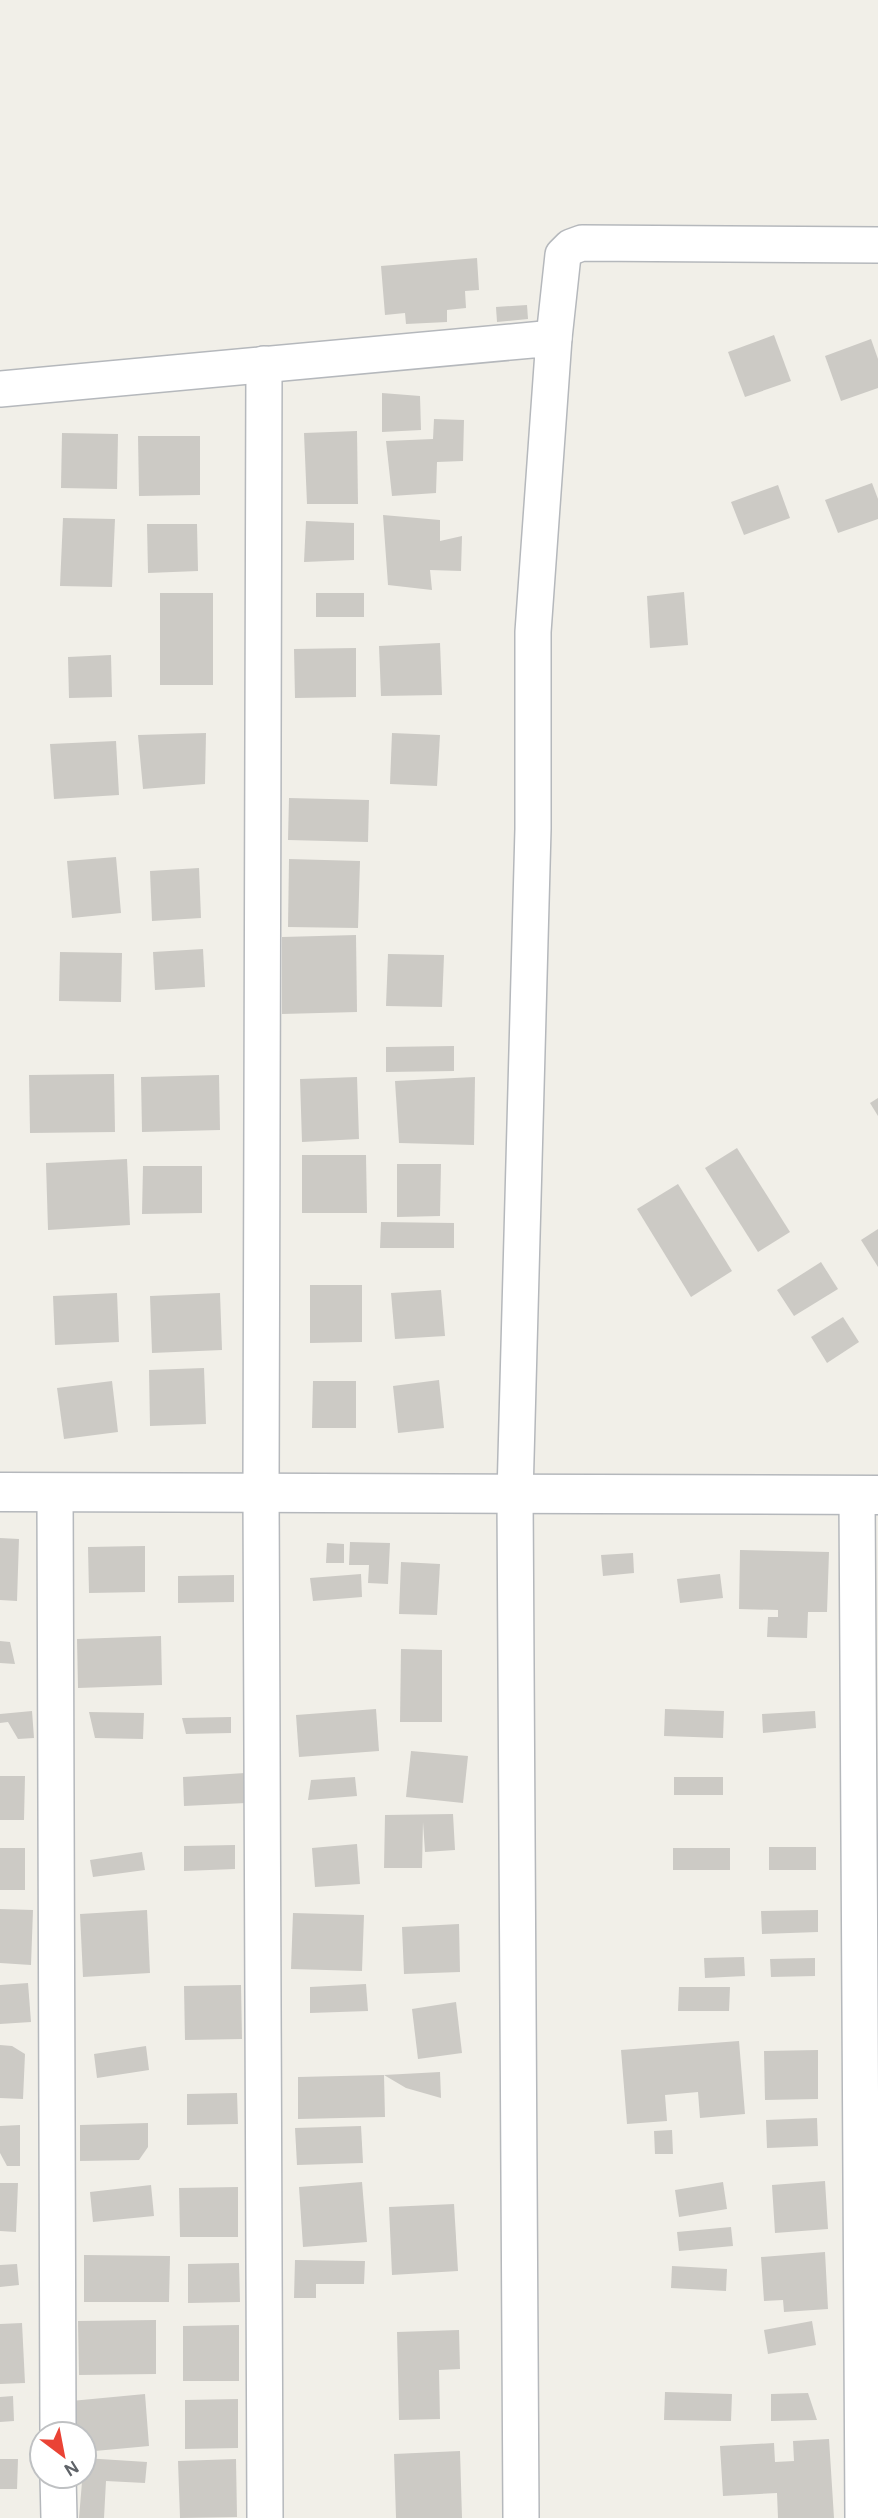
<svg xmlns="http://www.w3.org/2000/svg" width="878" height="2518" viewBox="0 0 878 2518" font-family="Karla,sans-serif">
  <rect width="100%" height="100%" fill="#f1efe8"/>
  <g fill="#cccac5">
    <path d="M 477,258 L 479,290 L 465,291 L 466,308 L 447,310 L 447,322 L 406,324 L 405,313 L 385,315 L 381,266 Z"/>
    <path d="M 527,305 L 528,319 L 497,322 L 496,307 Z"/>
    <path d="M 774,335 L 791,381 L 745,397 L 728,352 Z"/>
    <path d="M 871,339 L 878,359 L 878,388 L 841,401 L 825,356 Z"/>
    <path d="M 382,393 L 420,396 L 421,430 L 382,432 Z"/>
    <path d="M 434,419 L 464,420 L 463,461 L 437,462 L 436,493 L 392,496 L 386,441 L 433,439 Z"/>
    <path d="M 357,431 L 358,504 L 307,504 L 304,433 Z"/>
    <path d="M 62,433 L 118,434 L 117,489 L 61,488 Z"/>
    <path d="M 138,436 L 200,436 L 200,495 L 139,496 Z"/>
    <path d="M 872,483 L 878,499 L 878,519 L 838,533 L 825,500 Z"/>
    <path d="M 778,485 L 790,518 L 744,535 L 731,502 Z"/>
    <path d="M 383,515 L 440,520 L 440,541 L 462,536 L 461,571 L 430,570 L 432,590 L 388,585 Z"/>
    <path d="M 63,518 L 115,519 L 112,587 L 60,586 Z"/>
    <path d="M 306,521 L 354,523 L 354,560 L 304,562 Z"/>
    <path d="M 147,524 L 197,524 L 198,571 L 148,573 Z"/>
    <path d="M 684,592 L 688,645 L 650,648 L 647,596 Z"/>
    <rect x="160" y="593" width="53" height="92"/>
    <rect x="316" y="593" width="48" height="24"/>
    <path d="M 440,643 L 442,695 L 381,696 L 379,646 Z"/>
    <path d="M 356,648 L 356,697 L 295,698 L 294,649 Z"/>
    <path d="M 111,655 L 112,697 L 69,698 L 68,657 Z"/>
    <path d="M 206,733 L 205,784 L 143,789 L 138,735 Z"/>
    <path d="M 392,733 L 440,735 L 437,786 L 390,784 Z"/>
    <path d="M 116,741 L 119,795 L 54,799 L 50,744 Z"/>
    <path d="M 289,798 L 369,800 L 368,842 L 288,840 Z"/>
    <path d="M 116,857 L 121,913 L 72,918 L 67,861 Z"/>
    <path d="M 289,859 L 360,861 L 358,928 L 288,927 Z"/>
    <path d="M 199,868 L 201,918 L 152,921 L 150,871 Z"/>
    <path d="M 356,935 L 357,1012 L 282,1014 L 282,937 Z"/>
    <path d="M 203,949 L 205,987 L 155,990 L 153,952 Z"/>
    <path d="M 60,952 L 122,953 L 121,1002 L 59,1001 Z"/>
    <path d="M 388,954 L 444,955 L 442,1007 L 386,1006 Z"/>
    <path d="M 454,1046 L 454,1071 L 386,1072 L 386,1047 Z"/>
    <path d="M 114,1074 L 115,1132 L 30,1133 L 29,1075 Z"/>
    <path d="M 219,1075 L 220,1130 L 142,1132 L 141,1077 Z"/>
    <path d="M 357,1077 L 359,1139 L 302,1142 L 300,1079 Z"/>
    <path d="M 475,1077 L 474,1145 L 399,1143 L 395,1081 Z"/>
    <path d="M 878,1098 L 878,1116 L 870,1103 Z"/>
    <path d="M 737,1148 L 790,1232 L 758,1252 L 705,1168 Z"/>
    <path d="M 302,1155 L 366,1155 L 367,1213 L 302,1213 Z"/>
    <path d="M 127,1159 L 130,1225 L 48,1230 L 46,1163 Z"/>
    <path d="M 397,1164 L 441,1164 L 440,1216 L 397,1217 Z"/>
    <path d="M 143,1166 L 202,1166 L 202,1213 L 142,1214 Z"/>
    <path d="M 678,1184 L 732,1271 L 691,1297 L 637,1209 Z"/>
    <path d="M 381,1222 L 454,1223 L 454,1248 L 380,1248 Z"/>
    <path d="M 878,1229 L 878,1267 L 861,1240 Z"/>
    <path d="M 821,1262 L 838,1289 L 794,1316 L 777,1290 Z"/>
    <path d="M 310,1285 L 362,1285 L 362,1342 L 310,1343 Z"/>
    <path d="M 441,1290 L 445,1336 L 395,1339 L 391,1293 Z"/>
    <path d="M 117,1293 L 119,1342 L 55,1345 L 53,1296 Z"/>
    <path d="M 220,1293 L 222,1350 L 152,1353 L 150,1296 Z"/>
    <path d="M 843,1317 L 859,1342 L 827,1363 L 811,1337 Z"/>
    <path d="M 204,1368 L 206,1424 L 150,1426 L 149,1370 Z"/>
    <path d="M 439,1380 L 444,1428 L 398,1433 L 393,1386 Z"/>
    <path d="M 112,1381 L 118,1432 L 64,1439 L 57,1388 Z"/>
    <path d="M 313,1381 L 356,1381 L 356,1428 L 312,1428 Z"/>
    <path d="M 0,1538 L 19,1539 L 17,1601 L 0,1600 Z"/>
    <path d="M 350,1542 L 390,1543 L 388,1584 L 368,1583 L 369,1565 L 349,1565 Z"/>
    <path d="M 327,1543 L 344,1544 L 344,1563 L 326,1563 Z"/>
    <path d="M 145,1546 L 145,1592 L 89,1593 L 88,1547 Z"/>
    <path d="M 740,1550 L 829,1552 L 827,1612 L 808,1612 L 807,1638 L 767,1637 L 768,1617 L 778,1617 L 778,1610 L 739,1609 Z"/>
    <path d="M 633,1553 L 634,1573 L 603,1576 L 601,1555 Z"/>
    <path d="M 401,1562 L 440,1564 L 437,1615 L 399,1614 Z"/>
    <path d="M 361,1574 L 362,1597 L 313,1601 L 310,1578 Z"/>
    <path d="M 720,1574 L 723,1598 L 680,1603 L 677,1579 Z"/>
    <path d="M 234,1575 L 234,1602 L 178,1603 L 178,1576 Z"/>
    <path d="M 161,1636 L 162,1685 L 78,1688 L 77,1639 Z"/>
    <path d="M 0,1641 L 10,1642 L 15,1664 L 0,1663 Z"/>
    <path d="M 401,1649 L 442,1650 L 442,1722 L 400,1722 Z"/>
    <path d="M 376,1709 L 379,1751 L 299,1757 L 296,1715 Z"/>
    <path d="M 665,1709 L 724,1711 L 723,1738 L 664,1736 Z"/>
    <path d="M 32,1711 L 34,1738 L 18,1739 L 8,1722 L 0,1723 L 0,1714 Z"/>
    <path d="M 815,1711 L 816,1728 L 763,1733 L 762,1714 Z"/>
    <path d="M 89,1712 L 144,1713 L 143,1739 L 95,1738 Z"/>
    <path d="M 231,1717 L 231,1733 L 186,1734 L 182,1718 Z"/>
    <path d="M 411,1751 L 468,1756 L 463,1803 L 406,1797 Z"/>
    <path d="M 245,1773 L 246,1803 L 184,1806 L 183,1777 Z"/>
    <path d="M 0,1776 L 25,1776 L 24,1820 L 0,1820 Z"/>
    <path d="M 355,1777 L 357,1796 L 308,1800 L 311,1780 Z"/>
    <rect x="674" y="1777" width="49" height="18"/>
    <path d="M 453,1814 L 455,1850 L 425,1852 L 423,1822 L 422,1868 L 384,1868 L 385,1815 Z"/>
    <path d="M 357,1844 L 360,1884 L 315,1887 L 312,1848 Z"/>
    <path d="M 235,1845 L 235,1869 L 184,1871 L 184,1846 Z"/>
    <rect x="769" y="1847" width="47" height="23"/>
    <rect x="0" y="1848" width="25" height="42"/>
    <rect x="673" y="1848" width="57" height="22"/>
    <path d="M 142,1852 L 145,1870 L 93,1877 L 90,1860 Z"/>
    <path d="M 0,1909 L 33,1910 L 31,1965 L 0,1963 Z"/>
    <path d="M 147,1910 L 150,1973 L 83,1977 L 80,1914 Z"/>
    <path d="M 818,1910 L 818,1932 L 762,1934 L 761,1911 Z"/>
    <path d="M 293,1913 L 364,1915 L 362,1971 L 291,1969 Z"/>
    <path d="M 459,1924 L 460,1972 L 404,1974 L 402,1927 Z"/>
    <path d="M 744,1957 L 745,1976 L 705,1978 L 704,1958 Z"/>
    <path d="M 815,1958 L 815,1976 L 771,1977 L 770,1959 Z"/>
    <path d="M 28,1983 L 31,2022 L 0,2024 L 0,1985 Z"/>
    <path d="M 366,1984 L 368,2011 L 310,2013 L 310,1987 Z"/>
    <path d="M 241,1985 L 242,2039 L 185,2040 L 184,1986 Z"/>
    <path d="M 679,1987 L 730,1987 L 729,2011 L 678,2011 Z"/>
    <path d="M 456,2002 L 462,2053 L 418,2059 L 412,2009 Z"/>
    <path d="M 739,2041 L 745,2114 L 700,2118 L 698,2092 L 665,2095 L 667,2121 L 627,2124 L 621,2050 Z"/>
    <path d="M 0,2045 L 12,2046 L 25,2054 L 23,2099 L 0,2098 Z"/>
    <path d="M 146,2046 L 149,2070 L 97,2078 L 94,2054 Z"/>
    <path d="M 818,2050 L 818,2099 L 765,2100 L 764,2051 Z"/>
    <path d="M 440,2072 L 441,2098 L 406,2088 L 384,2075 Z"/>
    <path d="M 384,2075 L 385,2117 L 298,2119 L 298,2077 Z"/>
    <path d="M 237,2093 L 238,2124 L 187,2125 L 187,2094 Z"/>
    <path d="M 817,2118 L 818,2146 L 767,2148 L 766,2120 Z"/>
    <path d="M 148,2123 L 148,2147 L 139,2160 L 80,2161 L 80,2125 Z"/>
    <path d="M 20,2125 L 20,2166 L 7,2166 L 0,2153 L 0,2126 Z"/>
    <path d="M 361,2126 L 363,2163 L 297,2165 L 295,2128 Z"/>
    <path d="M 672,2130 L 673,2154 L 655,2154 L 654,2131 Z"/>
    <path d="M 825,2181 L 828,2229 L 775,2233 L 772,2185 Z"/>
    <path d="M 362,2182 L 367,2242 L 303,2247 L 299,2187 Z"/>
    <path d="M 723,2182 L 727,2209 L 679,2217 L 675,2190 Z"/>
    <path d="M 0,2183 L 18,2183 L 16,2232 L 0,2231 Z"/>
    <path d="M 151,2185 L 154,2216 L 93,2222 L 90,2192 Z"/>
    <path d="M 238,2187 L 238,2237 L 180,2237 L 179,2188 Z"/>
    <path d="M 454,2204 L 458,2271 L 392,2275 L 389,2207 Z"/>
    <path d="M 731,2227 L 733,2246 L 679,2251 L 677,2232 Z"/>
    <path d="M 825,2252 L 828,2309 L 784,2312 L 783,2300 L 764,2301 L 761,2257 Z"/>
    <path d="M 84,2255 L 170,2256 L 169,2302 L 84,2302 Z"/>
    <path d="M 295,2260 L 365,2261 L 364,2284 L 316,2284 L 316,2298 L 294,2298 Z"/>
    <path d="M 239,2263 L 240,2302 L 188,2303 L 188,2264 Z"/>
    <path d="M 17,2264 L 19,2285 L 0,2287 L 0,2265 Z"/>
    <path d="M 672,2266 L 727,2269 L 726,2291 L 671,2288 Z"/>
    <path d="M 156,2320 L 156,2374 L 79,2375 L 78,2321 Z"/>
    <path d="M 812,2321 L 816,2345 L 768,2354 L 764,2330 Z"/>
    <path d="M 22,2323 L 25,2383 L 0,2384 L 0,2324 Z"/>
    <path d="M 239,2325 L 239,2381 L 183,2381 L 183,2326 Z"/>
    <path d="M 459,2330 L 460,2369 L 439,2370 L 440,2419 L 399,2420 L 397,2332 Z"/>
    <path d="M 665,2392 L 732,2394 L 731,2421 L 664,2420 Z"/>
    <path d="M 808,2393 L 817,2420 L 771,2421 L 771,2394 Z"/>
    <path d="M 145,2394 L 149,2446 L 84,2452 L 84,2434 L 74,2434 L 71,2401 Z"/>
    <path d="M 13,2396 L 14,2421 L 0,2422 L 0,2397 Z"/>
    <path d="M 238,2399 L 238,2448 L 185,2449 L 185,2400 Z"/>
    <path d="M 829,2439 L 834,2518 L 778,2518 L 777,2493 L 723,2496 L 720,2446 L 774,2443 L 775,2462 L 794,2461 L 793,2441 Z"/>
    <path d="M 460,2451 L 462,2518 L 396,2518 L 394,2454 Z"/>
    <path d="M 84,2458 L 147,2462 L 145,2483 L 106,2481 L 104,2518 L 79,2518 Z"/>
    <path d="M 0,2459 L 18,2459 L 17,2489 L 0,2489 Z"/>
    <path d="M 236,2459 L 237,2517 L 180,2518 L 178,2461 Z"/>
  </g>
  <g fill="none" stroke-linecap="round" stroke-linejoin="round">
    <defs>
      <g id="minor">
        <path d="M 554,338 L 563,255 L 571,247 L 582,243 L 878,245"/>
        <path d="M 264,364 L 261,1491 L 265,2518"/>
        <path d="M 0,389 L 554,338 L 533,632 L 533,829 L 515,1495 L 521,2518"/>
        <path d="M 55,1492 L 58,2434"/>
        <path d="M 857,1495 L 863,2518"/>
        <path d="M 58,2476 L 59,2518"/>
      </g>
      <path id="tertiary" d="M 0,1492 L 878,1495"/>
    </defs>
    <use href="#minor" stroke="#b5b8bc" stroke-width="38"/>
    <use href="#tertiary" stroke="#b5b8bc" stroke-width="41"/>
    <use href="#minor" stroke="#fff" stroke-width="35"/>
    <use href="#tertiary" stroke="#fff" stroke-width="38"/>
  </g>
  <g transform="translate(63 2455) rotate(148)"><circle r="33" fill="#ffffff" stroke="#bfc1c3" stroke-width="2"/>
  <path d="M0-5L12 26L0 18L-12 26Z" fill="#ea4335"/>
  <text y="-10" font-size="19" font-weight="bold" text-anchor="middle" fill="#5f6368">N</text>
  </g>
</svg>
